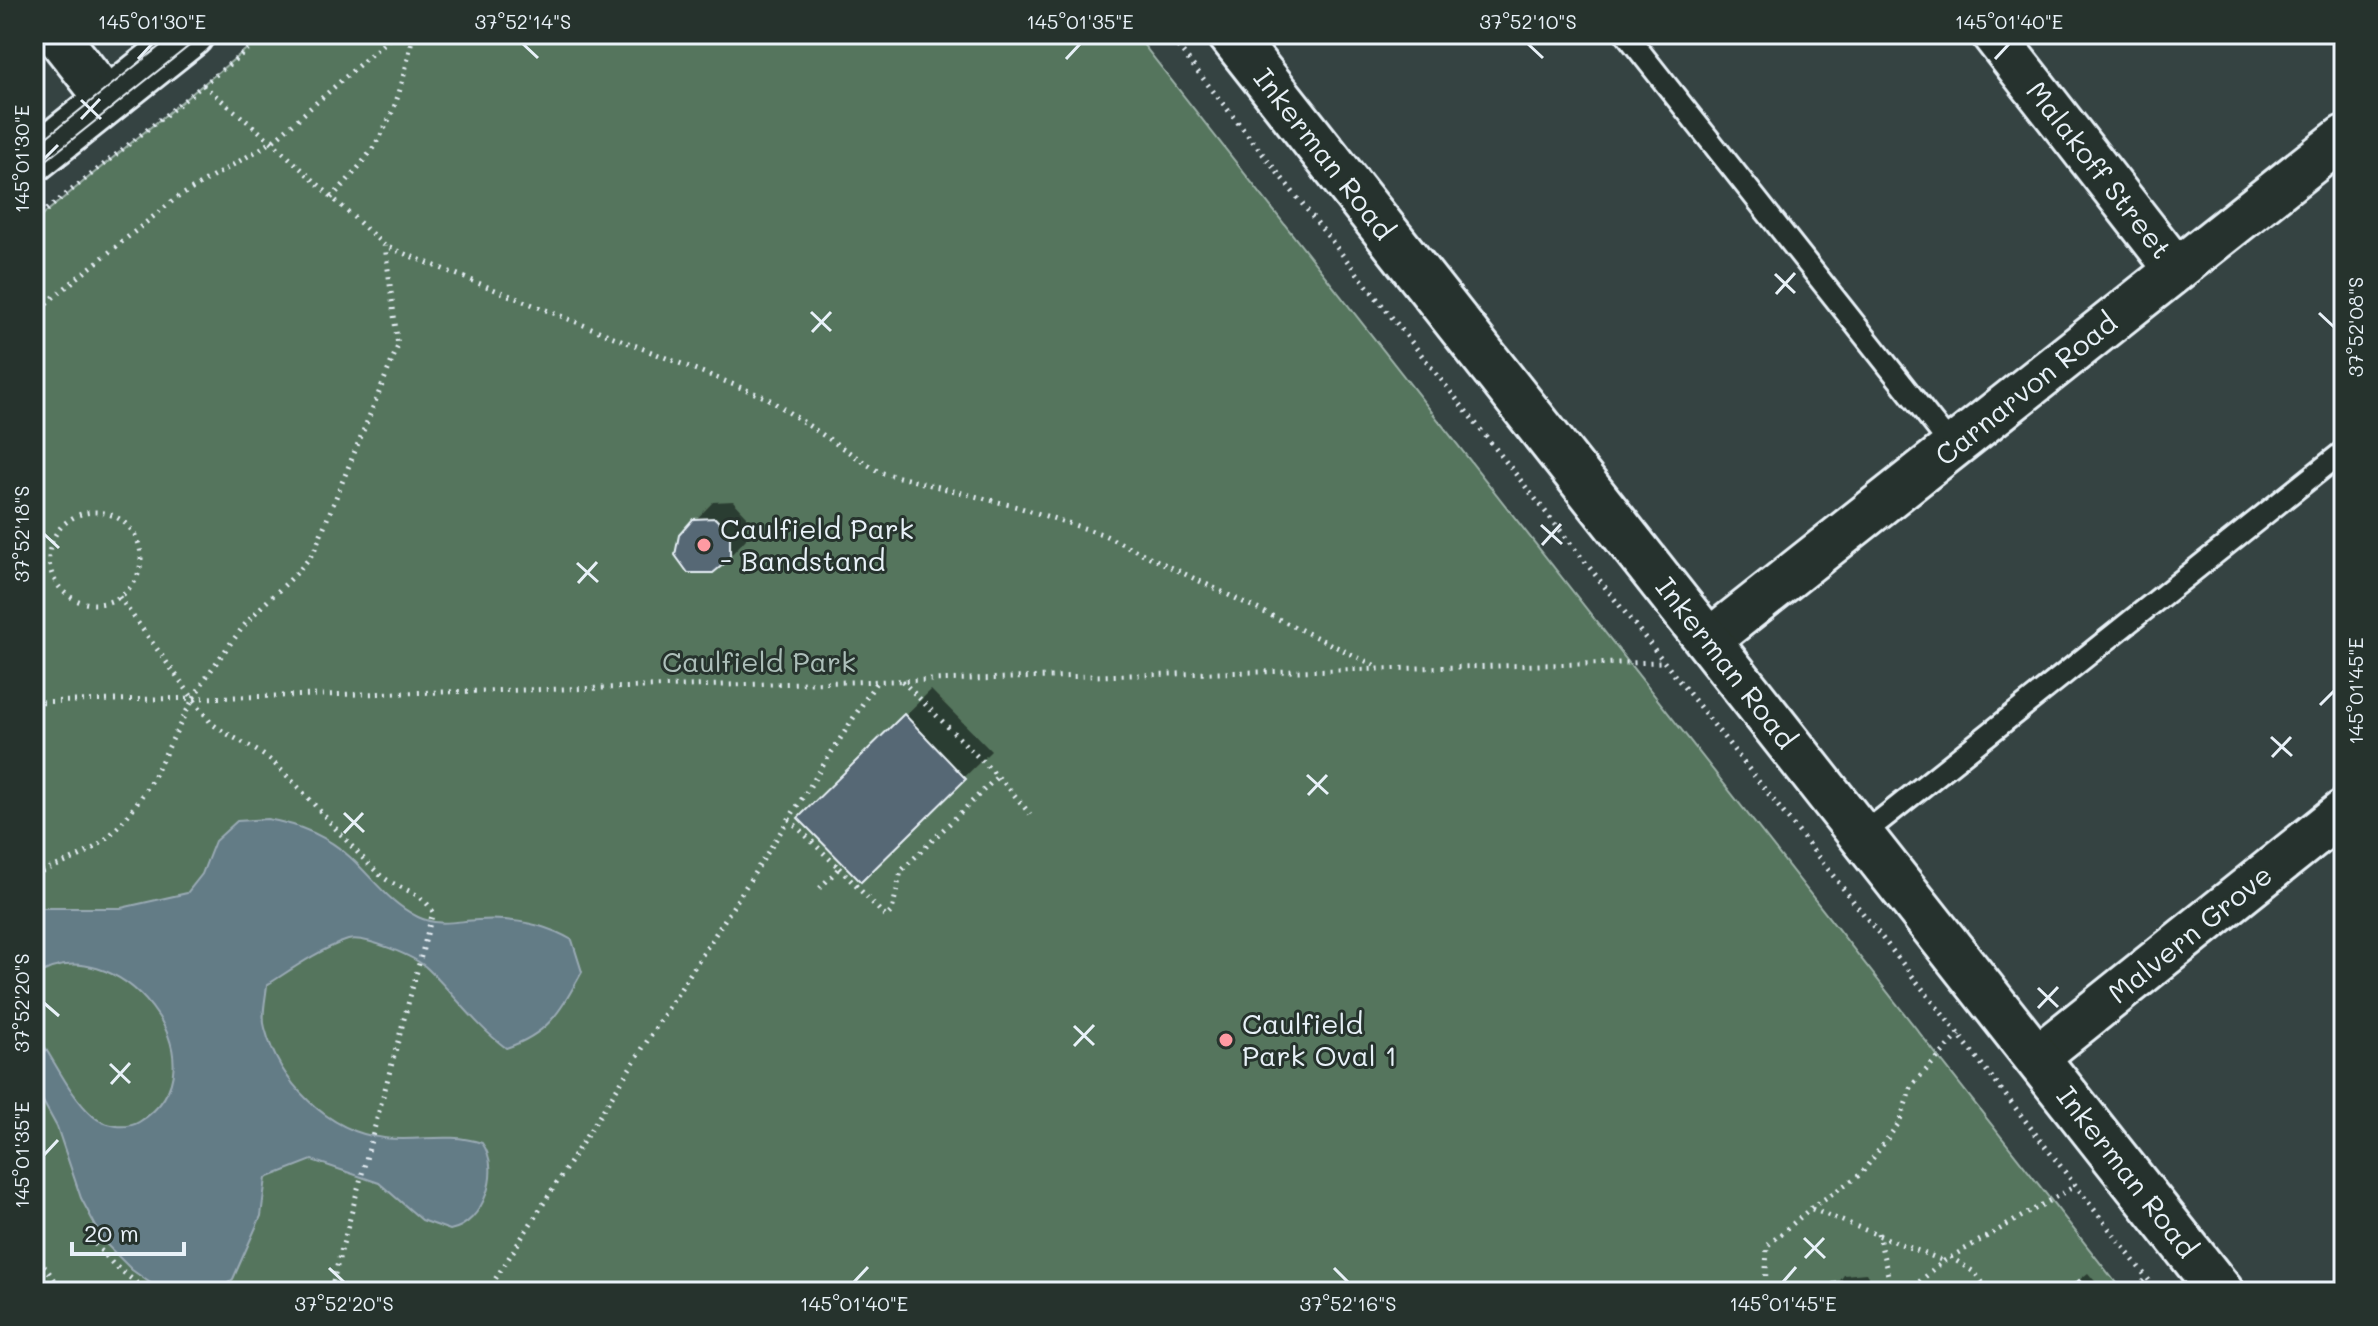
<svg xmlns="http://www.w3.org/2000/svg" width="2378" height="1326" viewBox="0 0 2378 1326" font-family="Mali,sans-serif">
  <rect width="100%" height="100%" fill="#354342"/>
  <filter id="ink" filterUnits="userSpaceOnUse"><feTurbulence type="fractalNoise" baseFrequency=".0125" numOctaves="2"/><feDisplacementMap in="SourceGraphic" scale="16" xChannelSelector="R" yChannelSelector="G"/><feConvolveMatrix kernelMatrix="1 2 1 2 8 2 1 2 1" color-interpolation-filters="sRGB"/></filter>
  <g filter="url(#ink)">
    <path fill="#54745d" stroke="#9eb2aa" stroke-width="2" d="M 265,34 L 1135,34 L 2123,1292 L 34,1292 L 34,222 Z"/>
    <path fill="#647b86" stroke="#99aab4" stroke-width="2" d="M 267,819 C 297,824 327,836 350,857 C 373,878 389,903 418,917 C 439,927 456,921 478,920 C 512,918 543,923 572,940 L 582,972 C 560,1011 550,1033 506,1048 C 475,1025 455,995 428,969 C 416,957 364,935 348,940 C 320,949 292,969 267,985 C 266,998 261,1015 265,1028 C 279,1082 328,1132 384,1138 C 419,1142 447,1132 482,1143 C 502,1169 484,1224 450,1230 L 422,1220 L 379,1183 L 312,1160 L 266,1178 L 261,1216 L 233,1279 L 217,1292 L 163,1292 L 132,1270 L 104,1242 L 81,1198 L 57,1127 L 34,1085 L 34,1031 C 54,1058 68,1094 93,1116 C 104,1126 126,1130 139,1122 C 233,1064 114,922 34,977 L 34,908 L 121,908 L 187,893 L 202,874 L 215,841 L 237,821 Z"/>
    <g fill="#0007">
      <path d="M 733,501 L 747,516 L 746,539 L 728,558 L 681,535 L 713,502 Z"/>
      <path d="M 931,690 L 991,751 L 861,879 L 801,818 Z"/>
      <path d="M 1866,1273 L 1877,1292 L 1832,1292 L 1844,1275 Z"/>
      <path d="M 2088,1273 L 2104,1292 L 2064,1292 Z"/>
    </g>
    <g fill="#576774" stroke="#e8f1f8" stroke-width="2">
      <path d="M 715,518 L 730,534 L 730,559 L 713,573 L 688,573 L 675,555 L 679,535 L 693,519 Z"/>
      <path d="M 904,714 L 966,779 L 861,882 L 798,818 Z"/>
      <path d="M 2079,1280 L 2089,1292 L 2063,1292 Z"/>
      <path d="M 1857,1281 L 1866,1292 L 1830,1292 L 1833,1283 Z"/>
    </g>
    <g fill="none" stroke-linecap="round" stroke-linejoin="round">
      <defs>
        <g id="service">
          <path d="M 1626,34 L 1953,448"/>
          <path d="M 1862,835 L 2344,451"/>
        </g>
        <g id="minor">
          <path d="M 56,34 L 108,100"/>
          <path d="M 1993,34 L 2176,269"/>
          <path d="M 1708,641 L 2344,137"/>
          <path d="M 2037,1057 L 2344,811"/>
        </g>
        <path id="tertiary" d="M 1230,34 L 2221,1292"/>
        <path id="secondary" d="M 34,159 L 191,34"/>
      </defs>
      <use href="#service" stroke="#e8f1f8" stroke-width="26"/>
      <use href="#minor" stroke="#e8f1f8" stroke-width="48"/>
      <use href="#tertiary" stroke="#e8f1f8" stroke-width="50"/>
      <use href="#secondary" stroke="#e8f1f8" stroke-width="50"/>
      <g stroke="#e8f1f8" stroke-width="5" stroke-dasharray="2 6" stroke-linecap="butt">
        <path d="M 1168,34 L 1959,1035 L 2158,1292"/>
        <path d="M 203,85 L 272,142 L 385,246 L 767,398 L 879,472 L 1018,507 L 1102,534 L 1378,667"/>
        <path d="M 331,198 C 386,141 398,111 413,34"/>
        <path d="M 34,220 L 267,34"/>
        <path d="M 34,313 L 175,199 L 272,142 L 394,34"/>
        <circle cx="95" cy="558" r="46"/>
        <path d="M 119,597 L 211,723 C 232,739 257,747 277,766 C 313,800 343,840 379,874 C 397,890 420,889 433,912 L 330,1292"/>
        <path d="M 902,681 L 1007,786 L 1030,814"/>
        <path d="M 34,702 L 1663,662"/>
        <path d="M 789,819 L 839,868 L 820,888"/>
        <path d="M 839,868 L 886,917 L 892,911 L 901,871 L 997,777"/>
        <path d="M 34,874 C 61,864 88,856 109,836 C 148,799 167,747 192,701 C 205,677 223,653 240,631 C 262,601 294,582 314,551 L 398,346 L 385,246"/>
        <path d="M 1812,1209 L 1944,1261"/>
        <path d="M 1878,1233 L 1892,1292"/>
        <path d="M 95,1244 L 113,1264 L 148,1292"/>
        <path d="M 34,1253 L 64,1292"/>
        <path d="M 1950,1257 L 1974,1272 L 1986,1287 L 1985,1292"/>
        <path d="M 487,1292 L 877,681"/>
        <path d="M 1765,1292 L 1767,1246 L 1811,1208 L 1861,1174 L 1899,1123 L 1912,1085 L 1959,1035"/>
        <path d="M 1907,1292 L 1944,1261 L 2075,1186"/>
        <path d="M 2130,1292 L 2147,1279"/>
      </g>
      <use href="#service" stroke="#26332d" stroke-width="20"/>
      <use href="#minor" stroke="#26332d" stroke-width="42"/>
      <use href="#tertiary" stroke="#26332d" stroke-width="44"/>
      <use href="#secondary" stroke="#26332d" stroke-width="44"/>
      <g stroke="#e8f1f8" stroke-width="2">
        <path d="M 34,147 L 175,34"/>
        <path d="M 34,170 L 204,34"/>
      </g>
    </g>
  </g>
  <path fill="none" stroke="#e8f1f8" stroke-width="3" d="M 523,44 L 538,58M 1528,44 L 1543,58M 138,59 L 152,44M 1066,59 L 1080,44M 1995,59 L 2009,44M 81,100 L 101,119M 81,119 L 100,99M 44,159 L 58,145M 1775,274 L 1795,293M 1776,294 L 1795,273M 811,312 L 831,331M 2319,313 L 2334,327M 812,332 L 831,312M 1541,525 L 1562,544M 44,534 L 59,548M 1542,545 L 1561,524M 577,563 L 598,582M 578,583 L 597,562M 2320,705 L 2334,691M 2271,737 L 2292,756M 2272,757 L 2291,737M 1307,775 L 1328,794M 1308,795 L 1327,775M 344,813 L 364,832M 344,833 L 363,813M 2038,988 L 2058,1007M 44,1003 L 59,1016M 2038,1008 L 2058,987M 1074,1026 L 1094,1045M 1074,1046 L 1094,1025M 110,1064 L 130,1083M 111,1084 L 130,1063M 44,1155 L 58,1140M 1804,1238 L 1825,1258M 1805,1258 L 1824,1238M 329,1268 L 344,1282M 1334,1268 L 1348,1282M 854,1282 L 868,1267M 1783,1282 L 1796,1267"/>
  <g fill="#ff9aa2" stroke="#26332d" stroke-width="3">
    <circle cx="704" cy="545" r="8"/>
    <circle cx="1226" cy="1040" r="8"/>
  </g>
  <g text-anchor="middle" stroke-width="6" stroke-linejoin="round" paint-order="stroke">
    <g font-size="28" fill="#e8f1f8" stroke="#26332d">
      <text transform="translate(1324 154) rotate(52)" y="10">Inkerman Road</text>
      <text transform="translate(2099 170) rotate(52)" y="10">Malakoff Street</text>
      <text transform="translate(2026 389) rotate(-39)" y="10">Carnarvon Road</text>
      <text transform="translate(1726 663) rotate(52)" y="10">Inkerman Road</text>
      <text transform="translate(2190 934) rotate(-39)" y="10">Malvern Grove</text>
      <text transform="translate(2127 1172) rotate(52)" y="10">Inkerman Road</text>
    </g>
    <g font-size="28" fill="#e8f1f8" stroke="#26332d" text-anchor="start">
      <text x="720" y="539">Caulfield Park<tspan x="720" dy="32">- Bandstand</tspan></text>
      <text x="1242" y="1034">Caulfield<tspan x="1242" dy="32">Park Oval 1</tspan></text>
    </g>
    <g font-size="28" fill="#adbfba" stroke="#26332d">
      <text x="759" y="672">Caulfield Park</text>
    </g>
  </g>
  <rect width="2378" height="1326" fill="none" stroke="#26332d" stroke-width="88"/>
  <path d="M72 1242v12h112v-12" fill="none" stroke="#e8f1f8" stroke-width="4"/>
  <text x="84" y="1242" font-size="24" fill="#e8f1f8" stroke="#26332d" stroke-width="6" paint-order="stroke">20 m</text>
  <rect x="44" y="44" width="2290" height="1238" fill="none" stroke="#e8f1f8" stroke-width="3"/>
  <g font-size="20" text-anchor="middle" fill="#e8f1f8">
    <text x="152" y="29">145°01'30"E</text>
    <text x="523" y="29">37°52'14"S</text>
    <text x="1080" y="29">145°01'35"E</text>
    <text x="1528" y="29">37°52'10"S</text>
    <text x="2009" y="29">145°01'40"E</text>
    <text transform="translate(22 159) rotate(-90)" y="7">145°01'30"E</text>
    <text transform="translate(2356 327) rotate(-90)" y="7">37°52'08"S</text>
    <text transform="translate(22 534) rotate(-90)" y="7">37°52'18"S</text>
    <text transform="translate(2356 691) rotate(-90)" y="7">145°01'45"E</text>
    <text transform="translate(22 1003) rotate(-90)" y="7">37°52'20"S</text>
    <text transform="translate(22 1155) rotate(-90)" y="7">145°01'35"E</text>
    <text x="344" y="1311">37°52'20"S</text>
    <text x="854" y="1311">145°01'40"E</text>
    <text x="1348" y="1311">37°52'16"S</text>
    <text x="1783" y="1311">145°01'45"E</text>
  </g>
</svg>
